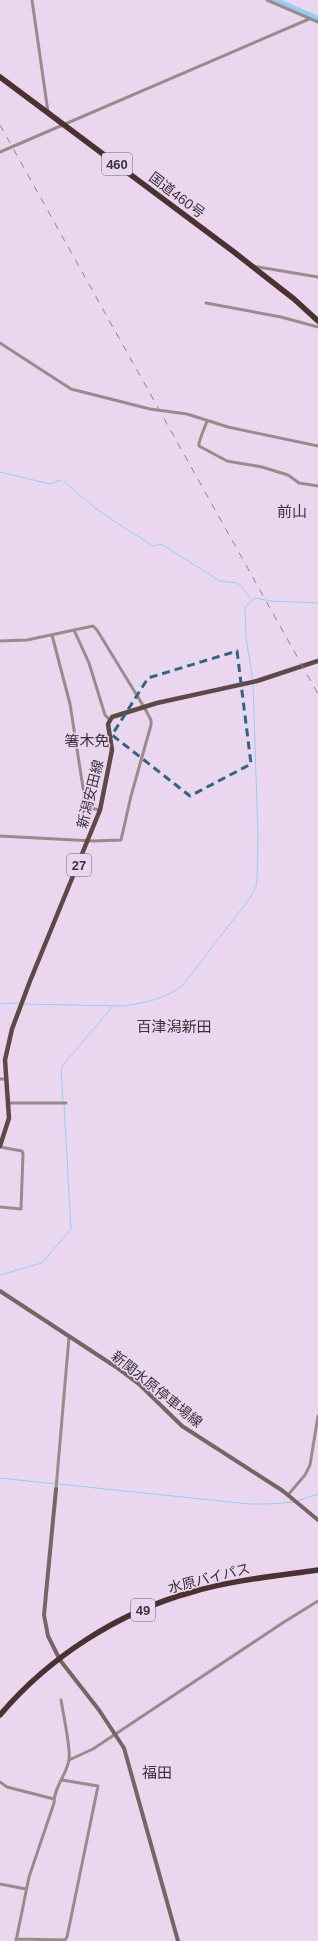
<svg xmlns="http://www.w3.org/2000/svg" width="318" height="1941" viewBox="0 0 318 1941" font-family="Arial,'Noto Sans JP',sans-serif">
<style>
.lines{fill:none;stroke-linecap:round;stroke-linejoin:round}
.stream{stroke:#92cdf9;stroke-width:1}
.river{stroke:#92cdf9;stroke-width:6}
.street{stroke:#9a8b8a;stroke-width:3}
.secondary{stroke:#786462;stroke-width:4}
.primary{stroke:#604846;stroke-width:4.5}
.highway{stroke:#4b312f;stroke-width:5.5}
.rail{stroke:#8e8192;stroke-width:1;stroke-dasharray:7 7;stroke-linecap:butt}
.marked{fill:none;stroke:#2d6880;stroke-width:3;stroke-dasharray:8 5;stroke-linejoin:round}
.labels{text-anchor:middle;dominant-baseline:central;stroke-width:3;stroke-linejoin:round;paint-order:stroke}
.shield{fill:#ead7ef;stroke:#6f6472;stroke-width:1}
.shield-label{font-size:13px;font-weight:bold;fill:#3a323c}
.street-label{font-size:14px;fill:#3a323c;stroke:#ead7ef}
.neighbourhood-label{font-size:15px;fill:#3a323c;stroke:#ead7ef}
</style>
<rect width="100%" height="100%" fill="#ead7ef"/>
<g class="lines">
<path class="stream" d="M0 472 50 484 61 480
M64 481C91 508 122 526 153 546L161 544 220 581 237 583 241 586 251 599
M253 681 246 638 245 607 255 598 271 601 318 603
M0 1004 19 1003
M24 1004 122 1006C142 1004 168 998 183 985L250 898 256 887 257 880 258 837 253 684
M63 1101 61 1070 63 1065 112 1007
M0 1275 42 1263 71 1229 64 1104
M0 1478 55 1484
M58 1484 249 1504H270L294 1502
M297 1501 318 1494"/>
<path class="river" d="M274 0 318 19"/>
<path class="street" d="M32 0 48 112
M267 0 318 22
M0 152 309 19
M253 266 318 277
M206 303 281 317 318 327
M0 343 71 389 150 409 187 414 228 427 318 446
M207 421C205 427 198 442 199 446L227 461 262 467 288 475 299 483 318 486
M74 630 89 663 105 715 110 720
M52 635 70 704 86 807 100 810
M0 641 27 640 93 626 97 630 144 707 151 720V725L131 796 121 840 93 841 0 836
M0 1079H5
M8 1103H66
M0 1147 22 1151 23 1154 21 1209 0 1207
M56 1489 69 1337
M288 1495 305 1475 310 1465 318 1416
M69 1760 93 1749 284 1622 318 1601
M0 1782 7 1787 54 1799
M0 1884 26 1889
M16 1939 65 1940 67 1937 98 1786 62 1780
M16 1941 29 1877 54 1803C54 1787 66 1776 69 1760 71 1749 63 1713 61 1700"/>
<path class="secondary" d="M0 1291 116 1367 140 1385 182 1426 283 1491 318 1520
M56 1489 44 1615 48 1636 60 1660 99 1710 124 1748 178 1941"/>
<path class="primary" d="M0 1146 9 1118 5 1060 12 1029 30 981 100 810 112 750 108 724 112 717 157 703 257 681 318 661"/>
<path class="highway" d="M0 77 234 252 294 299 318 321
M0 1715C49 1657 119 1612 192 1592 233 1580 276 1576 318 1570"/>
<path class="rail" d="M0 125 318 694"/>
</g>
<path class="marked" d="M237 651 251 764 190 796 112 735 148 678Z"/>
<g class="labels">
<g class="shield">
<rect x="102" y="153" width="30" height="22" rx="3"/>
<rect x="67" y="854" width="24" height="22" rx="3"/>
<rect x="131" y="1599" width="24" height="22" rx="3"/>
</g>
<g class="shield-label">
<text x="117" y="164">460</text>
<text x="79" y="865">27</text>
<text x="143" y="1610">49</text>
</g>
<g class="street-label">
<text transform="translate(177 195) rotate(37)">国道460号</text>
<text transform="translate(90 794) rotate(-76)">新潟安田線</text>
<text transform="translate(157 1389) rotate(39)">新関水原停車場線</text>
<text transform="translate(209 1578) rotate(-14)">水原バイパス</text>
</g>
<g class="neighbourhood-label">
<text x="292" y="511">前山</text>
<text x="87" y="740">箸木免</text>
<text x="174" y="1026">百津潟新田</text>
<text x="157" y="1772">福田</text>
</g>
</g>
</svg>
